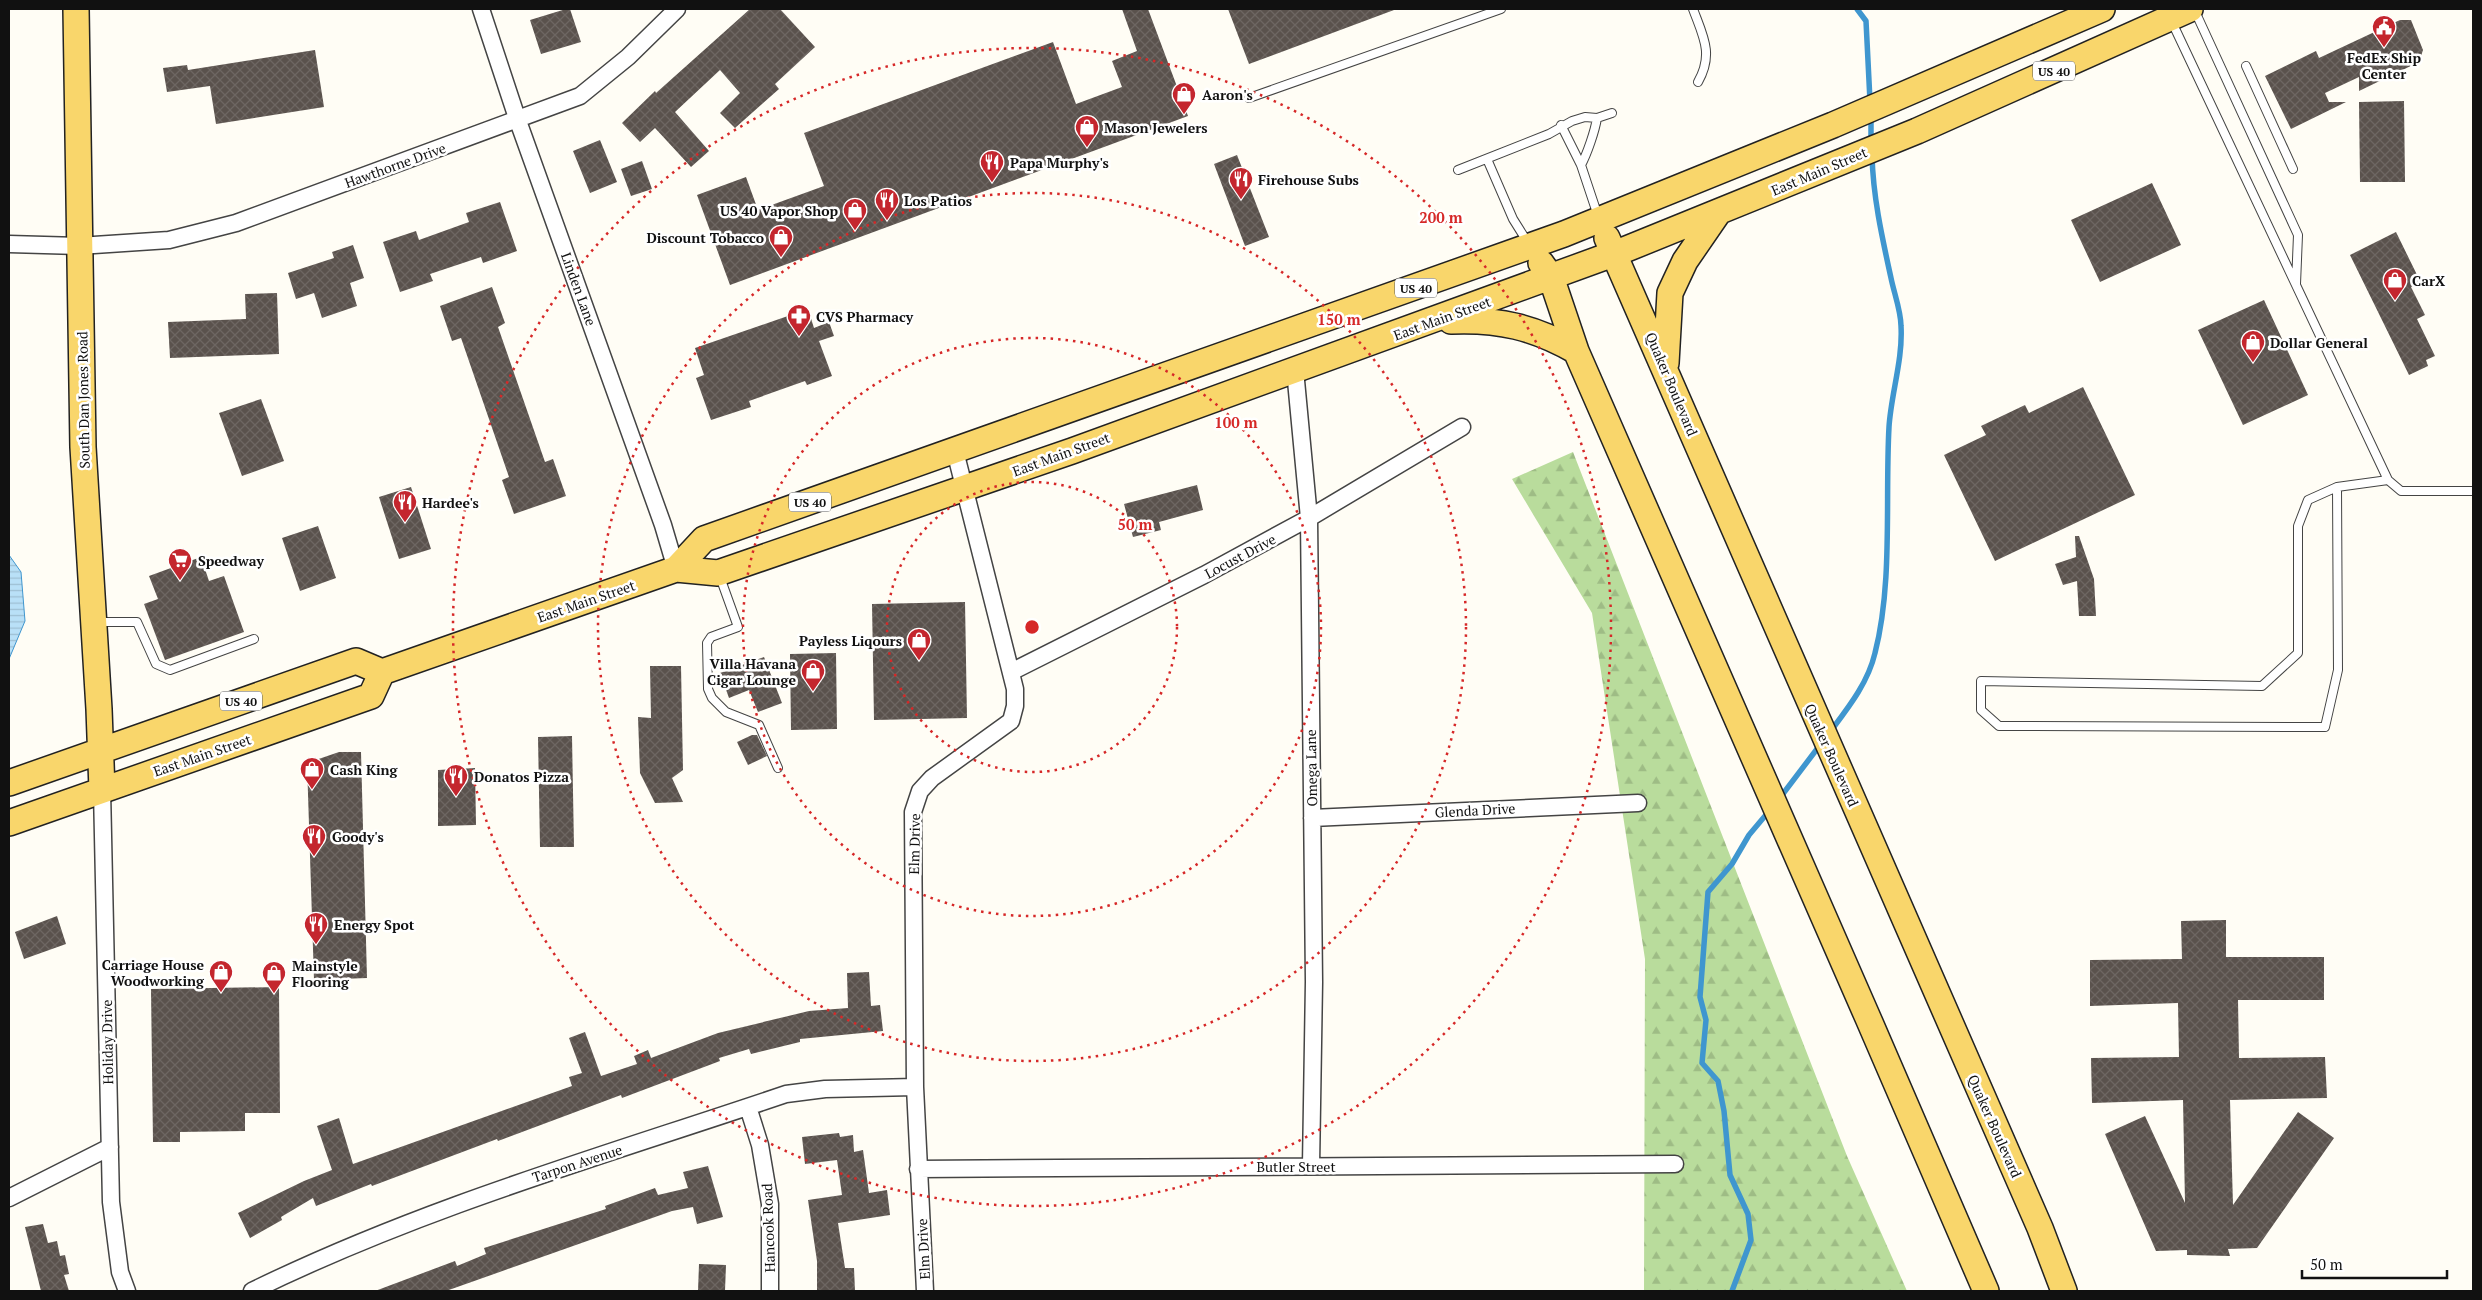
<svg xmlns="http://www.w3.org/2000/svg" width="2482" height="1300" viewBox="0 0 2482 1300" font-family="'PT Serif',serif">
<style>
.forest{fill:url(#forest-firs)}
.water{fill:url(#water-rules);stroke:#3f96cf}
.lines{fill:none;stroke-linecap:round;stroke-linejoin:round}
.stream{stroke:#3f96cf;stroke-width:5.5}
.building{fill:url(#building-cross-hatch)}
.lane-casing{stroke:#444;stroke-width:10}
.street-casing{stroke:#444;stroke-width:19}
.primary-casing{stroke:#222;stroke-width:28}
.lane{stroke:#fff;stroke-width:8}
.street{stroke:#fff;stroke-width:16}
.primary{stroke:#f9d66b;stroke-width:25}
.ring{fill:none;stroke:#d62828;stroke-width:2.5;stroke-dasharray:2.5 5}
.labels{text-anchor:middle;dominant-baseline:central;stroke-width:5;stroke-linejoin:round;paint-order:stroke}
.shield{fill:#fff;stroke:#585858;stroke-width:1}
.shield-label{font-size:12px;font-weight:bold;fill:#111}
.poi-label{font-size:14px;font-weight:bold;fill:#111;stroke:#fff;text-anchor:start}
.street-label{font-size:14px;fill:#111;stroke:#fff}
.centre{fill:#d62828;stroke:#fff;stroke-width:2.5}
.ring-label{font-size:15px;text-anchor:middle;font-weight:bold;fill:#d62828;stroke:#fff;stroke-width:5;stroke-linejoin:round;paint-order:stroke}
</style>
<defs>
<pattern id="forest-firs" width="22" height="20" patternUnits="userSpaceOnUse" patternTransform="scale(1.25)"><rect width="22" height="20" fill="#b9dc9c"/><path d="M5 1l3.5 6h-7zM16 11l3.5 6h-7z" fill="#9ebc85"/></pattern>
<pattern id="water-rules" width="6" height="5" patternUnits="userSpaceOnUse" patternTransform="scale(1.25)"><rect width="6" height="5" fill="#b9e0f7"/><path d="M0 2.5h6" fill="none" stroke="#9ebfd3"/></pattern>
<pattern id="building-cross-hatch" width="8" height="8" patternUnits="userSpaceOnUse" patternTransform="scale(1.25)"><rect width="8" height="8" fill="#5a524d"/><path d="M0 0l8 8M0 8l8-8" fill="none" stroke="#6d6662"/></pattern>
</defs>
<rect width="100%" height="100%" fill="#fffdf5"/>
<path class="forest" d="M1573 452 1847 1156 1907 1291H1644L1645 959 1592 613 1512 479Z"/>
<path class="water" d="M9 555 21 572 25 621 9 659Z"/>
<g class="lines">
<path class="stream" d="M1857 9 1866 21 1870 101
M1871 115V144
M1830 732C1848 708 1868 683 1875 653 1893 583 1885 499 1889 427 1891 394 1903 360 1901 326 1901 311 1894 293 1891 278 1882 237 1873 197 1872 155
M1779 799 1820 745
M1732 1291 1751 1240 1748 1214 1730 1175 1724 1111 1718 1081 1702 1063 1706 1020 1700 997 1708 892 1732 864 1749 835 1770 810"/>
</g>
<path class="building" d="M566 9H570L581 42 541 54 530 20Z
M750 9H780L815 47 775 84 779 89 735 128 720 113 740 93 720 70 675 112 709 151 691 167 655 128 640 142 622 123 655 91 656 93Z
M1122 9H1148L1188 116 730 285 697 195 746 177 758 210 824 186 804 133 1053 42 1076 104 1122 87 1112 61 1137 51Z
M1228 9H1394V10L1249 64Z
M2400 20H2411L2423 50 2419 62 2359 91V77L2325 93 2329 102H2346L2291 129 2265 76 2316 51 2319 58Z
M315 50 324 107 216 124 210 86 167 92 163 68 187 65 188 70Z
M2404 101 2405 182H2360L2359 102Z
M600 140 617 182 590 193 573 151Z
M1237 155 1269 237 1245 246 1214 164Z
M642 161 652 189 631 196 621 169Z
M2152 183 2181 245 2100 282 2071 220Z
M500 202 517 251 483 263 481 257 430 274 433 281 400 292 383 242 416 231 419 240 469 222 466 213Z
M2396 232 2421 283 2411 287 2425 315 2417 319 2435 356 2426 360 2428 366 2409 375 2350 255Z
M353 245 364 278 350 283 357 306 322 318 314 293 296 299 288 273 334 258 332 252Z
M492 287 505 323 498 327 545 462 553 459 566 496 514 514 502 480 509 477 461 338 452 341 440 306Z
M277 293 279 354 170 358 168 322 246 319 245 294Z
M2264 300 2308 395 2243 425 2198 330Z
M808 309 814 328 829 322 834 336 819 341 832 376 807 385 805 381 749 401 751 407 711 420 696 378 704 375 695 348Z
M2083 387 2135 495 1995 561 1944 455 1986 435 1981 426 2025 405 2029 413Z
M261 399 284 461 242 476 219 413Z
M1197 485 1203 510 1159 522 1161 530 1133 537 1124 504Z
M411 487 431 549 399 559 379 497Z
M318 526 336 578 300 591 282 538Z
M2075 536H2079L2094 579 2096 616H2079L2077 581 2063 585 2055 564 2076 557Z
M201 557 209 581 224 576 244 632 165 660 144 604 158 599 149 576Z
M965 602 967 718 874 720 872 604Z
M836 653 837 729 791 730 790 654Z
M764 657 782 703 758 712 749 690 729 698 720 673Z
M650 666H681L683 770 672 778 683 802 655 803 640 773 638 717 651 718Z
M752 735H757L767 756 748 765 737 742Z
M572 736 574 847H540L538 737Z
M339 752H361L367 978 314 980 307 763Z
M475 768 476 825 438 826V770Z
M57 916 66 944 24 959 15 932Z
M2226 920V957H2324V1000H2238L2239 1058 2325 1057 2327 1098 2230 1100 2233 1205 2298 1112 2334 1138 2257 1248 2228 1249 2230 1256 2187 1255V1250L2156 1251 2105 1134 2145 1116 2185 1203 2183 1100 2092 1103 2091 1058 2179 1057 2178 1003 2090 1006V960L2182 959 2181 921Z
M869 972 871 1006 880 1005 883 1031 800 1039V1042L751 1054 749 1049 719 1058 720 1061 622 1098 621 1095 498 1141 497 1139 372 1186 371 1184 316 1206 313 1198 281 1217 282 1220 250 1238 238 1213 304 1181 332 1170 317 1126 339 1118 353 1164 572 1086 569 1077 582 1073 569 1038 585 1032 601 1076 637 1064 634 1056 648 1050 651 1058 718 1033 809 1011 848 1008 847 973Z
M279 987 280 1113H245V1131L180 1132V1142H153L151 989Z
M839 1133 840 1137 853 1135 854 1152 863 1150 869 1193 887 1190 890 1215 838 1223 845 1268H854L855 1291H817V1261L808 1200 842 1195 837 1160 805 1164 802 1137Z
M708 1166 723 1217 697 1224 693 1207 672 1211 446 1291H375L455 1261 457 1266 486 1254 484 1248 606 1209 605 1206 655 1188 658 1195 688 1188 683 1172Z
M43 1224 48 1243 57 1241 60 1256 65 1255 69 1274 64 1275 69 1291H41L25 1227Z
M699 1264 726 1265 725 1291H698Z"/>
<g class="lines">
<g class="lane-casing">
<path id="lane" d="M1693 9C1703 36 1714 54 1698 82
M2194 9 2298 235 2296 284
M2171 20 2388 480 2401 491H2473
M2246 66 2293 169
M1249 98 1501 9
M1561 125 1581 165 1598 216
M1487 159 1513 219 1528 243
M1581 165C1587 154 1595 131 1597 118
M1458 170 1549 134 1572 121 1585 117 1597 118 1612 113
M2337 487 2338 670 2325 727 1999 726 1981 710V681L2262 686 2298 653V526L2308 500 2337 487 2388 480
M720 577 738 627 711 637 707 643 708 689 712 698 726 712 759 725 778 768
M98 622H137L156 664 170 670 254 639"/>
</g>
<g class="street-casing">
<path id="street" d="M481 9 518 121 663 525 676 569
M9 244 79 246 169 240 236 223 580 96 628 57 677 9
M1295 370 1309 518 1314 982 1311 1166
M1011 672 1204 575 1309 518 1462 427
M102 790 111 1202 120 1272 127 1291
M1312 818 1638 803
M748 1107 760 1145 770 1204V1291
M918 1169 1675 1164
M9 1198 110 1147
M252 1291C423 1207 606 1155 786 1094L825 1089 915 1087
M925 1291 915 1087 913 812 920 791 932 778 1011 721 1015 706V689L955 451"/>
</g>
<g class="primary-casing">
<path id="primary" d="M76 9 83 447 99 709 102 790
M1607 238 2040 1228 2064 1291
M1541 263 1551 277 1576 351 1868 1018 1986 1291
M1451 321C1499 319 1534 327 1576 351
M1666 363 1670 293 1685 261 1718 213
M676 569 704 539 1564 234 1833 125 2102 9
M9 783 356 661 382 672 676 569 718 573 1072 451 1624 250 1917 131 2190 9
M9 823 371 696 382 672"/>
</g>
<use href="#lane" class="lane"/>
<use href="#street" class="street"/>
<use href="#primary" class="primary"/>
</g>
<g class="ring">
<circle cx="1032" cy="627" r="145"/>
<circle cx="1032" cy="627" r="289"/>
<circle cx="1032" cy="627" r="434"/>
<circle cx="1032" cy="627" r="579"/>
</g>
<defs>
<g id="civic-pin" transform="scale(1.25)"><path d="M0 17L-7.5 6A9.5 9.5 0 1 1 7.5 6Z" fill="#c4262e" stroke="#fff"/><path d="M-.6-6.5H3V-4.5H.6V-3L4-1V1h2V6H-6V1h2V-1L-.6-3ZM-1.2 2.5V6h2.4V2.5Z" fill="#fff"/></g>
<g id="shop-pin" transform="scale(1.25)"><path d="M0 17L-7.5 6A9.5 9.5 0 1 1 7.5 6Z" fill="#c4262e" stroke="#fff"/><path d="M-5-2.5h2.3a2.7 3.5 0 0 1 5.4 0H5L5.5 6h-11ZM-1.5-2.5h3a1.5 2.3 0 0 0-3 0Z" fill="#fff"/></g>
<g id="restaurant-pin" transform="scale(1.25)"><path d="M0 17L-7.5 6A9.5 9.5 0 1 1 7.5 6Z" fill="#c4262e" stroke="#fff"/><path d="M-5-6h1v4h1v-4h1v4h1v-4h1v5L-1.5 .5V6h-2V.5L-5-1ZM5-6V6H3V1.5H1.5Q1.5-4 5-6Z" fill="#fff"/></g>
<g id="pharmacy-pin" transform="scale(1.25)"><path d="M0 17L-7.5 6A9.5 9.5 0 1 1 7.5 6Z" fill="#c4262e" stroke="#fff"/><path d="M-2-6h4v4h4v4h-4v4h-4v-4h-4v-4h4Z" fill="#fff"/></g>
<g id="supermarket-pin" transform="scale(1.25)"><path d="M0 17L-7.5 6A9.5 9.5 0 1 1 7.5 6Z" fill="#c4262e" stroke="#fff"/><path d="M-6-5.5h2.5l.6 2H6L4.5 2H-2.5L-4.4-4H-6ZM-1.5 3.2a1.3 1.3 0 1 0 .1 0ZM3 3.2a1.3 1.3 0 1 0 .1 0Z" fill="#fff"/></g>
</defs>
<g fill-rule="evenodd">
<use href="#civic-pin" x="2384" y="27"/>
<use href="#shop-pin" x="1184" y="94"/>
<use href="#shop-pin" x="1087" y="127"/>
<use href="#restaurant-pin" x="992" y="162"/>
<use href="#restaurant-pin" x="1241" y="179"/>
<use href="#restaurant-pin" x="887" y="200"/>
<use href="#shop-pin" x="855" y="210"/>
<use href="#shop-pin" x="781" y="237"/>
<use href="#shop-pin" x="2395" y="280"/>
<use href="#pharmacy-pin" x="799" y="316"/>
<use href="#shop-pin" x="2253" y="342"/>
<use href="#restaurant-pin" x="405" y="502"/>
<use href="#supermarket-pin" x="180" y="560"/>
<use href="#shop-pin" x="919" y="640"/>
<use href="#shop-pin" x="813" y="671"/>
<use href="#shop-pin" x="312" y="769"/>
<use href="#restaurant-pin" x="456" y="776"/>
<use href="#restaurant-pin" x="314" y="836"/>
<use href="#restaurant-pin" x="316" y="924"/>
<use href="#shop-pin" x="221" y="972"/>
<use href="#shop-pin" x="274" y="973"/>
</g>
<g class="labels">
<g class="shield">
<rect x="2033" y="61.5" width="42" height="19" rx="4"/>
<rect x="1395" y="278.5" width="42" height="19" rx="4"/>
<rect x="789" y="492.5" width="42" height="19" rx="4"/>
<rect x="220" y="691.5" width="42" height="19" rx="4"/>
</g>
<g class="shield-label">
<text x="2054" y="71">US 40</text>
<text x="1416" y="288">US 40</text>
<text x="810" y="502">US 40</text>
<text x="241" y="701">US 40</text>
</g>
<g class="poi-label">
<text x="2384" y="57" text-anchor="middle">FedEx Ship<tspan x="2384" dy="16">Center</tspan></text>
<text x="1202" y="94">Aaron's</text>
<text x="1104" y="127">Mason Jewelers</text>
<text x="1010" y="162">Papa Murphy's</text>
<text x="1258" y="179">Firehouse Subs</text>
<text x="904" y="200">Los Patios</text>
<text x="838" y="210" text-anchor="end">US 40 Vapor Shop</text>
<text x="764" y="237" text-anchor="end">Discount Tobacco</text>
<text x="2412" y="280">CarX</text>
<text x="816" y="316">CVS Pharmacy</text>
<text x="2270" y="342">Dollar General</text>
<text x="422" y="502">Hardee's</text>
<text x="198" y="560">Speedway</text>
<text x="902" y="640" text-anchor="end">Payless Liqours</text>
<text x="796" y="663" text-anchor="end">Villa Havana<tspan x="796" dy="16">Cigar Lounge</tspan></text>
<text x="330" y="769">Cash King</text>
<text x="474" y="776">Donatos Pizza</text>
<text x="332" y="836">Goody's</text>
<text x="334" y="924">Energy Spot</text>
<text x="204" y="964" text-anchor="end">Carriage House<tspan x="204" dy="16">Woodworking</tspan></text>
<text x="292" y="965">Mainstyle<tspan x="292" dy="16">Flooring</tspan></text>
</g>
<g class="street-label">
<text transform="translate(395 165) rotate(-20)">Hawthorne Drive</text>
<text transform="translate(1819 171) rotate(-23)">East Main Street</text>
<text transform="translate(579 289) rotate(70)">Linden Lane</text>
<text transform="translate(1442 318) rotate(-20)">East Main Street</text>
<text transform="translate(1672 384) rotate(67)">Quaker Boulevard</text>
<text transform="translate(83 400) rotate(-91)">South Dan Jones Road</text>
<text transform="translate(1061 454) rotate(-20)">East Main Street</text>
<text transform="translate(1240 556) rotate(-28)">Locust Drive</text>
<text transform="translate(586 601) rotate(-19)">East Main Street</text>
<text transform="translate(202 755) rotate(-19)">East Main Street</text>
<text transform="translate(1832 755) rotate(66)">Quaker Boulevard</text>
<text transform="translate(1311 768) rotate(-91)">Omega Lane</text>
<text transform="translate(1475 810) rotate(-3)">Glenda Drive</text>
<text transform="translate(914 844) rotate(-89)">Elm Drive</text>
<text transform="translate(107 1042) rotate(-91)">Holiday Drive</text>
<text transform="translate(1995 1126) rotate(66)">Quaker Boulevard</text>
<text transform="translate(577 1163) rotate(-18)">Tarpon Avenue</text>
<text x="1296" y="1166">Butler Street</text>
<text transform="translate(768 1228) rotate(-92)">Hancook Road</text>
<text transform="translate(923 1249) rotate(-93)">Elm Drive</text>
</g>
</g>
<circle cx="1032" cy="627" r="8" class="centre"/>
<g class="ring-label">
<text x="1441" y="223">200 m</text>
<text x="1339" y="325">150 m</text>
<text x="1236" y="428">100 m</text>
<text x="1135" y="530">50 m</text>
</g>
<rect width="2482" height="1300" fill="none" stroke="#111111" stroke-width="20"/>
<path d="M2302 1270v8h145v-8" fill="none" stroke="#111111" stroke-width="2.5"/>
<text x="2310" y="1270" font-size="15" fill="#111111" stroke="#ffffff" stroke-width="4" paint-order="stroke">50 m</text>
</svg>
